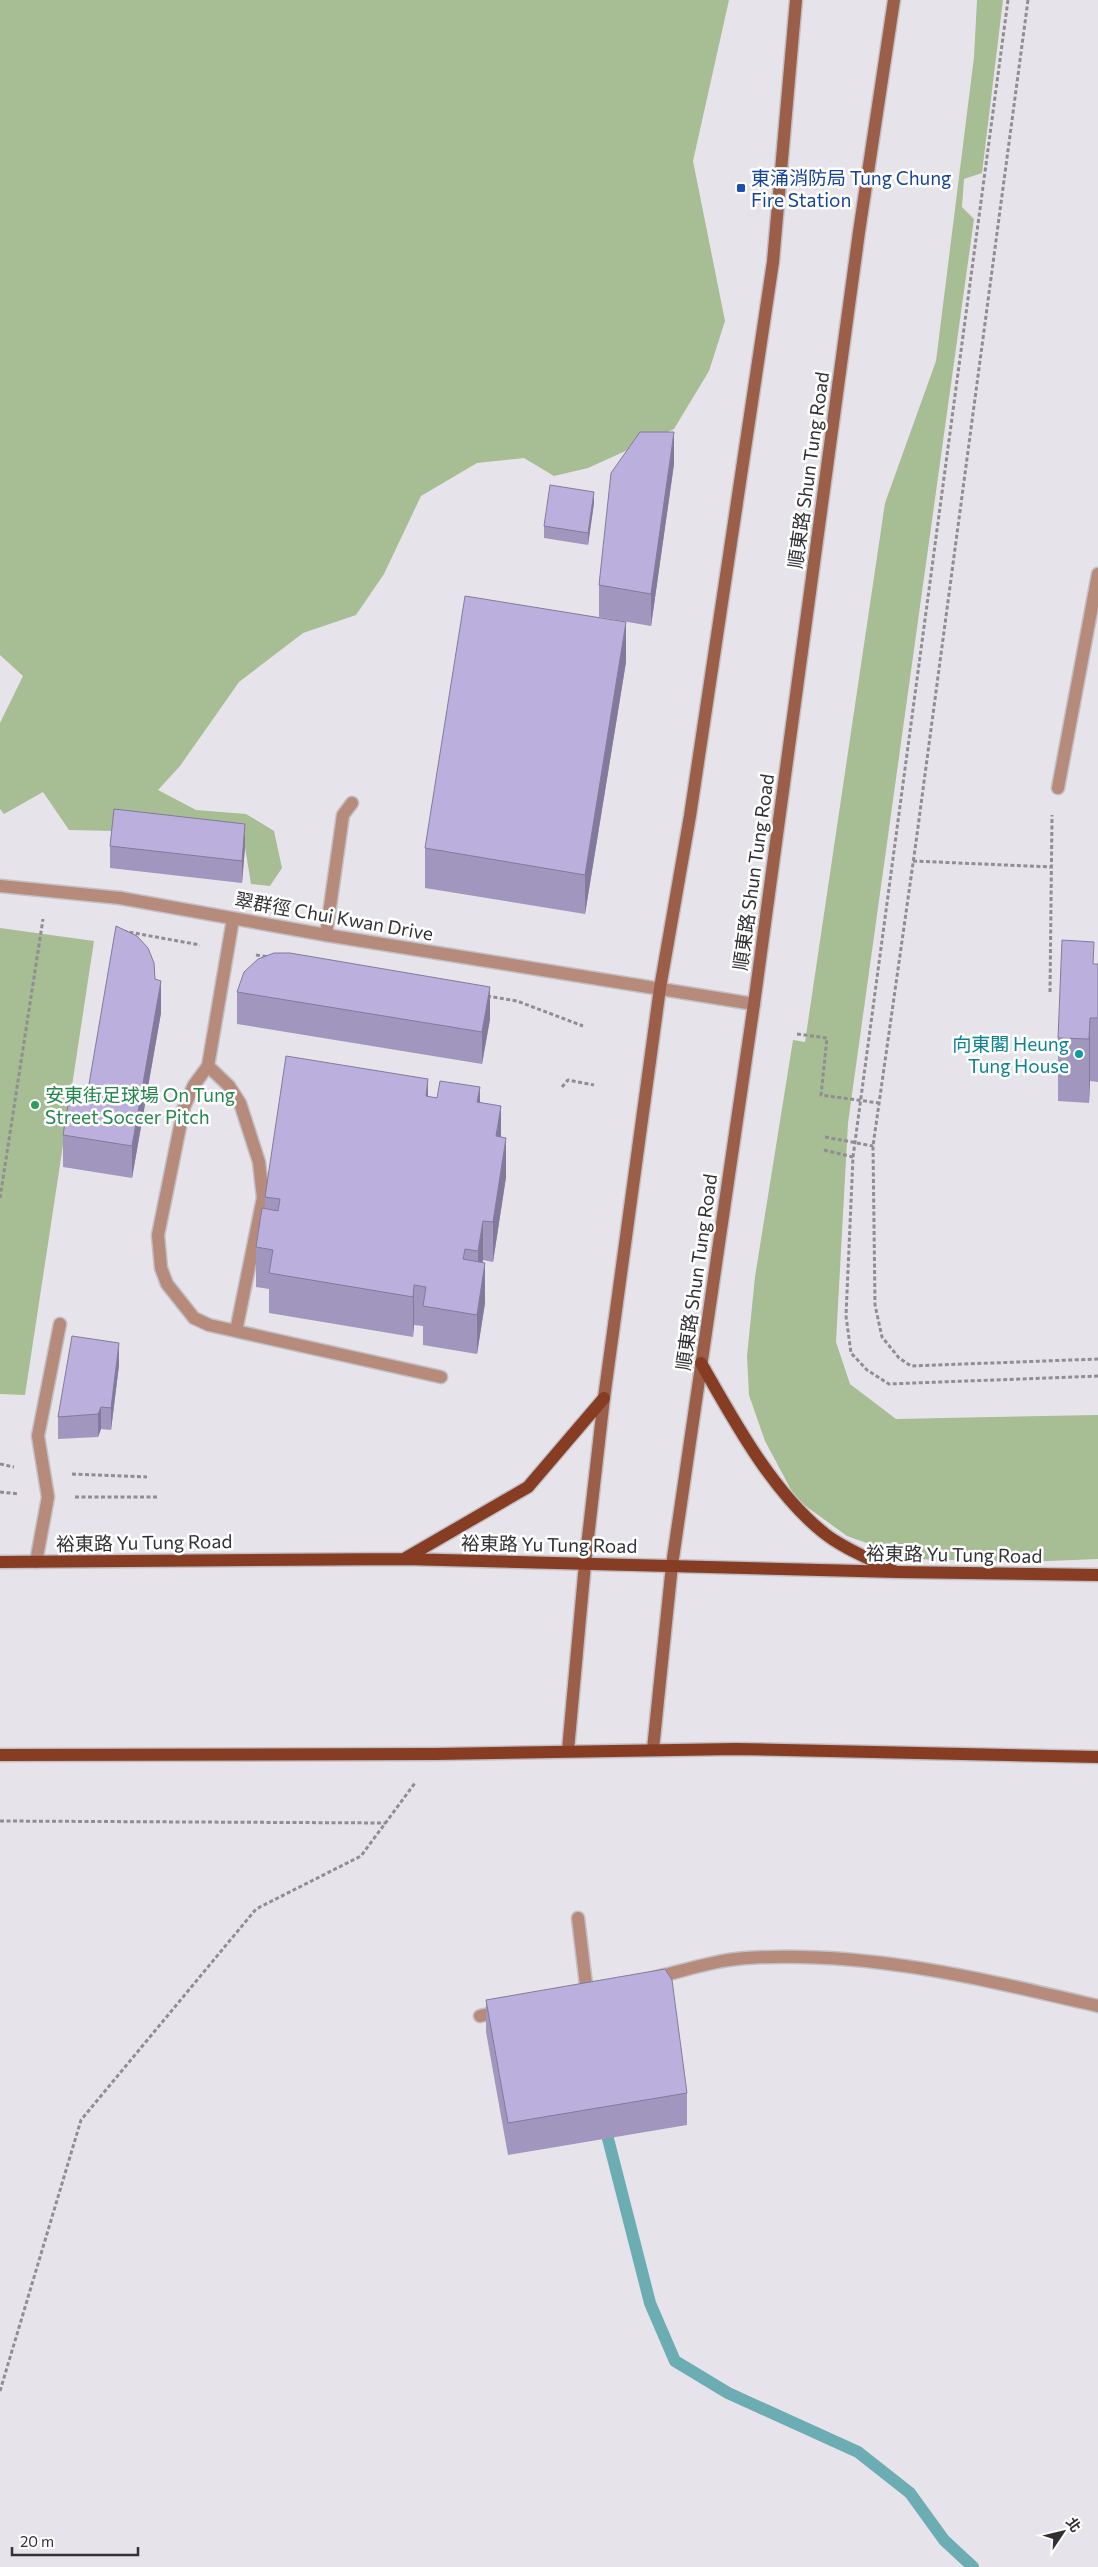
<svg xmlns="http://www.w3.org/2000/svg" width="1098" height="2567" viewBox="0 0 1098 2567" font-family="Commissioner,'Noto Sans TC',sans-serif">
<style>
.green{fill:#a7bd93}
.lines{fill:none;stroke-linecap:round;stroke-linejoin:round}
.stream{stroke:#6cacb3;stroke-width:12}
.service-casing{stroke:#c2c0c5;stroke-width:15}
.minor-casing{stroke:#c2c0c5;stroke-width:15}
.secondary-casing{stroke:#c2c0c5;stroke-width:15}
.primary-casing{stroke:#c2c0c5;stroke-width:15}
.path{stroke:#908e93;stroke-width:3;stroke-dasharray:4 2.5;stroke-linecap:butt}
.service{stroke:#b68b7c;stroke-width:12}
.minor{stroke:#b68b7c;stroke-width:12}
.secondary{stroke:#9b5e49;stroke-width:12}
.primary{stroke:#863d23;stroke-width:12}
.wall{fill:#a196be}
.shaded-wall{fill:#837a9b}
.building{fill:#bbafdd;stroke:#837a9b}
.transit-dot{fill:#1a4fb4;stroke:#fff;stroke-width:2}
.culture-dot{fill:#0f9aa8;stroke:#fff;stroke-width:2}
.leisure-dot{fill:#2e9e5b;stroke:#fff;stroke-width:2}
.labels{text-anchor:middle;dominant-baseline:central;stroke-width:5;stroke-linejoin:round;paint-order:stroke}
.transit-label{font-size:19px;fill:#164399;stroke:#fff;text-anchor:start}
.street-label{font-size:19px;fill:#313033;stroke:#fff}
.culture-label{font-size:19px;fill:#0d838f;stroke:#fff;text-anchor:end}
.leisure-label{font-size:19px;fill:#27864d;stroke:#fff;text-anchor:start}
</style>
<rect width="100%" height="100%" fill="#e6e4ea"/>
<path class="green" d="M0 0H729L693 161 725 321 709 371 674 429 588 468 554 476 524 458 477 463 421 496 384 574 356 615 303 633 239 682 180 766 158 790 196 810 246 814 274 831 282 868 270 886 251 884 245 847 114 831 69 830 43 792 4 814 0 809V723L23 676 0 655Z
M977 0H1003L982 173 964 179 962 207 974 219 848 1123 836 1342 850 1384 896 1419 1098 1415V1559L1024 1562 912 1559 847 1536 796 1499 765 1441 749 1395 747 1356 755 1277 793 1040 805 1042 885 503 936 361 974 57Z
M0 928 94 941 25 1395 0 1394Z"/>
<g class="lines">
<path class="stream" d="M604 2123 650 2303 675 2361 728 2393 858 2452 910 2493 944 2540 973 2567"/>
<g class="service-casing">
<path id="service" d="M1058 788 1098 574
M0 886 120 898
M233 919 208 1066 194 1085 184 1107 158 1235 161 1268 167 1284 194 1318 209 1325 441 1377
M326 935 343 815 352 803
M208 1066 229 1086 240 1103 259 1162 263 1198 236 1331
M36 1562 48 1497 38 1436 60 1324
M578 1918 587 1993
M653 1978C683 1971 715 1960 746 1958 865 1950 983 1979 1098 2006
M480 2016 502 2011"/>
</g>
<g class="minor-casing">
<path id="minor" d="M120 898 326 935 754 1004"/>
</g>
<g class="secondary-casing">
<path id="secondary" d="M653 1749 672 1565 754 1004 859 232 894 0
M568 1750 585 1564 604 1398 660 988 690 816 773 262 796 0"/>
</g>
<g class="primary-casing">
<path id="primary" d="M701 1363C733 1419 772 1492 824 1533 842 1548 873 1560 894 1571
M404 1559 528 1487 604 1398
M0 1562 404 1559 897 1572 1098 1575
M0 1755 436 1754 736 1749 1098 1757"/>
</g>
<path class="path" d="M1008 0 853 1157 846 1316 851 1353 867 1370 889 1384 1098 1376
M1028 0 916 842 873 1146 875 1305 882 1337 899 1358 911 1366 1098 1359
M913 861 1052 867
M123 931 200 945
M256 955 269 957
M1050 992 1052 815
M487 996 517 1001 583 1026
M797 1034 827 1038 821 1095 879 1103
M562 1087 568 1080 594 1085
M825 1137 873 1146
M824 1150 853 1157
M0 1198 43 919
M0 1464 14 1467
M72 1474 147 1477
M0 1492 19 1494
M75 1497H157
M0 1821 386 1823
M0 2391 81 2120 256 1909 361 1856 415 1783"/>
<use href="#service" class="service"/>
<use href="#minor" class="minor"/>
<use href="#secondary" class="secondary"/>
<use href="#primary" class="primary"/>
</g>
<path class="wall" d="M674 464 651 626 599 617V585Z
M594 503 588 545 544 538V526Z
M626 662 585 914 425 888V848Z
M110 846 245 847 242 883 110 868Z
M1094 964H1098V1082L1090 1081 1089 1103 1058 1101V1038Z
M155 979 161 1013 132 1178 63 1167V1135L88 1090Z
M237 992 490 1019 482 1064 237 1024Z
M428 1097 480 1102 501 1137 506 1177 493 1262 483 1260 482 1262 485 1303 477 1354 423 1345V1326L414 1325 413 1337 269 1313V1289L256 1287V1247L265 1209V1197Z
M119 1365 111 1430 101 1429 98 1437 58 1439V1417Z
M486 2000 687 2093V2125L508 2155 486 2032Z"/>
<path class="shaded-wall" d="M674 432V464L651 626V594Z
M594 492V503L588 545V533Z
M626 622V662L585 914V875Z
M245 824V847L242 883V861Z
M161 981V1013L132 1178V1146Z
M490 987V1019L482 1064V1032Z
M1090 1018V1081L1089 1103V1039Z
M428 1079V1119L426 1096Z
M480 1087V1127L477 1102Z
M501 1106V1146L496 1136Z
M506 1138V1177L493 1262V1222Z
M483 1221V1260L478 1291V1251Z
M485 1263V1303L477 1354V1315Z
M414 1285V1325L413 1337V1297Z
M119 1343V1365L111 1430V1408Z
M101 1407V1429L98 1437V1414Z"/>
<path class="building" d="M640 432H674L651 594 599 585 611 473Z
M550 485 594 492 588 533 544 526Z
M465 596 626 622 585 875 425 848Z
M114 809 245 824 242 861 110 846Z
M116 926 137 936 148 948 154 963 155 979 161 981 132 1146 63 1135 71 1088 88 1090Z
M1062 940 1094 942 1093 964H1098V1018H1090L1089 1039 1058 1038Z
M274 953H290L490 987 482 1032 237 992 244 972 258 959Z
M286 1056 428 1079 426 1096 437 1098 440 1081 480 1087 477 1102 501 1106 496 1136 506 1138 493 1222 483 1221 478 1251 465 1249 463 1259 485 1263 477 1315 423 1306 426 1287 414 1285 413 1297 269 1273 273 1250 256 1247 262 1208 278 1211 280 1199 265 1197Z
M72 1336 119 1343 111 1408 101 1407 98 1414 58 1417Z
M665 1969 672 1980 687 2093 508 2123 486 2000Z"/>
<rect class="transit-dot" x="736" y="183" width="10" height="10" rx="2.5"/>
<circle class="culture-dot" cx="1079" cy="1054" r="5"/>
<circle class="leisure-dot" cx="35" cy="1105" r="5"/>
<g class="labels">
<g class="transit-label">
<text x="751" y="177">東涌消防局 Tung Chung<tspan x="751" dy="22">Fire Station</tspan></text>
</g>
<g class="street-label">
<text transform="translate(808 470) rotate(-82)">順東路 Shun Tung Road</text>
<text transform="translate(753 872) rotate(-82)">順東路 Shun Tung Road</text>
<text transform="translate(334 916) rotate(10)">翠群徑 Chui Kwan Drive</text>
<text transform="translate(696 1272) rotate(-82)">順東路 Shun Tung Road</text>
<text transform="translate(144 1542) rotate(-1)">裕東路 Yu Tung Road</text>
<text transform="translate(549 1544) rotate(1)">裕東路 Yu Tung Road</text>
<text transform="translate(954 1554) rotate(1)">裕東路 Yu Tung Road</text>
</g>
<g class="culture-label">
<text x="1069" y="1043">向東閣 Heung<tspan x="1069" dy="22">Tung House</tspan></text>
</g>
<g class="leisure-label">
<text x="45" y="1094">安東街足球場 On Tung<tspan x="45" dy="22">Street Soccer Pitch</tspan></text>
</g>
</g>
<g transform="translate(1063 2532) rotate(55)" stroke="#ffffff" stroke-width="4" paint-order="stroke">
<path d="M0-4L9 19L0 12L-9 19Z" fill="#313033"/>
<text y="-8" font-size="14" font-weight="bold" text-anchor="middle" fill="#313033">北</text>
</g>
<path d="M12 2547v8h126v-8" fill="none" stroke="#313033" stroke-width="2.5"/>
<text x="20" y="2547" font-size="15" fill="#313033" stroke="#ffffff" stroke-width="4" paint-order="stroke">20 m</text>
</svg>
